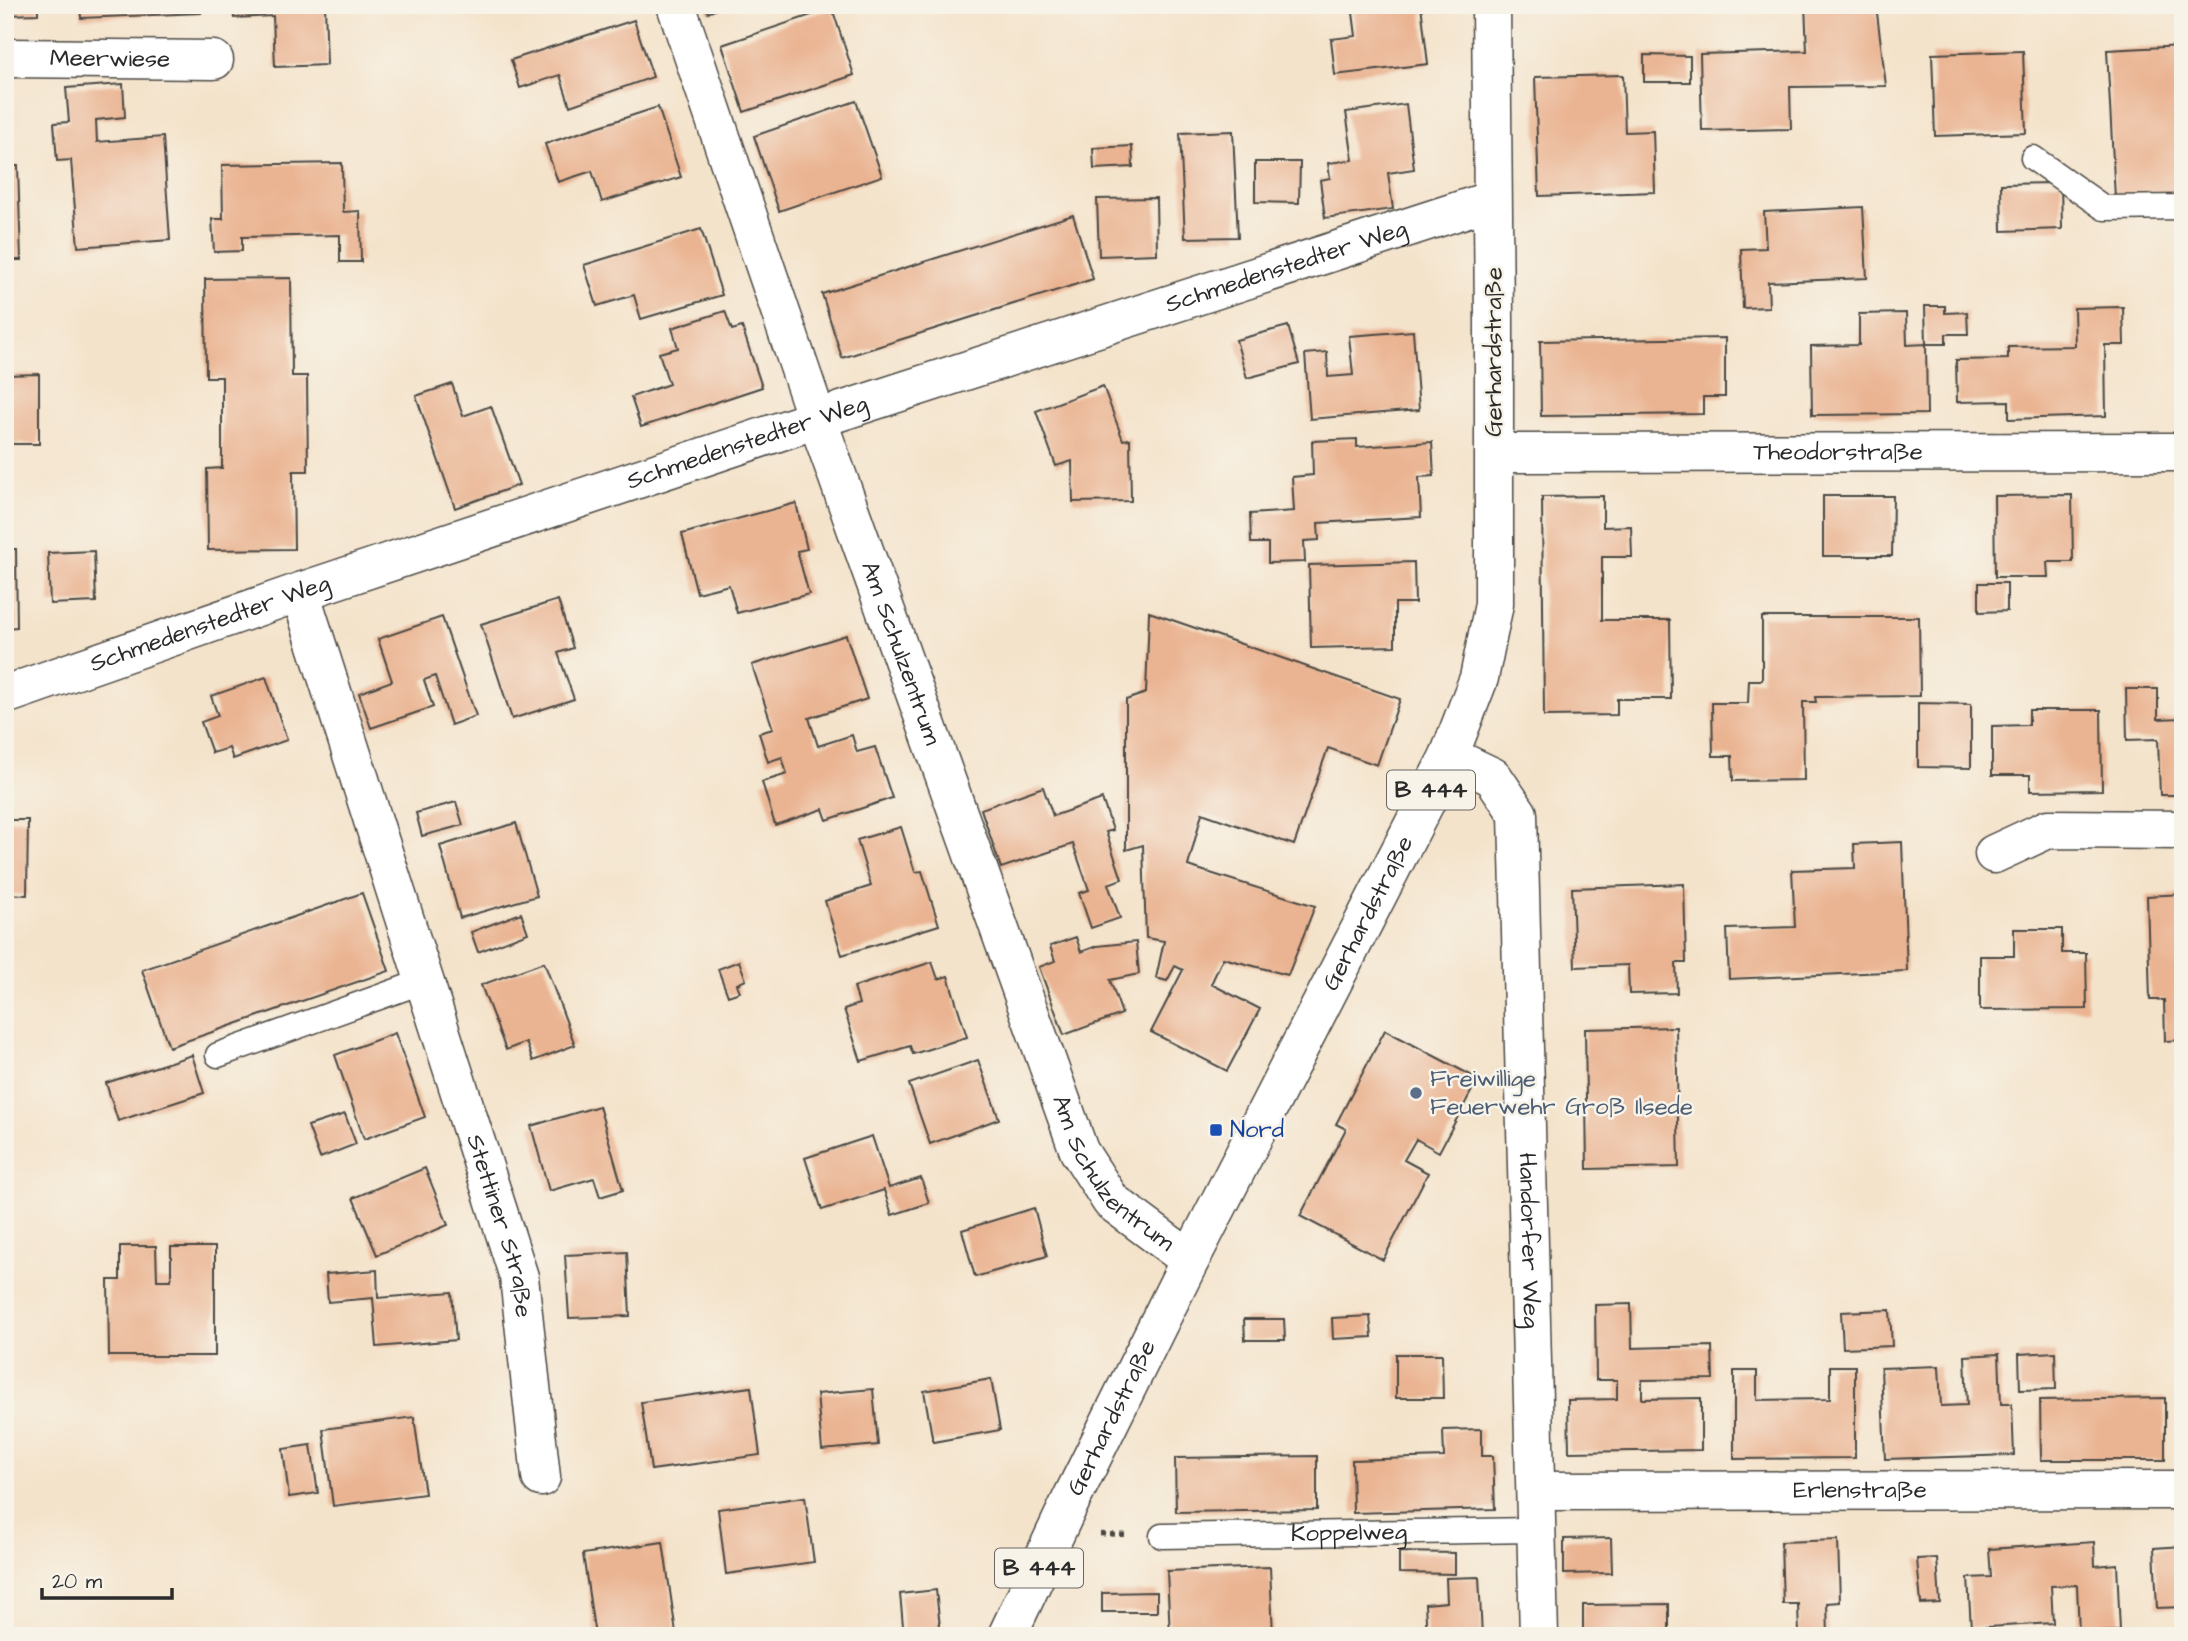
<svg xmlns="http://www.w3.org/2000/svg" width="2188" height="1641" viewBox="0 0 2188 1641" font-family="'Architects Daughter',sans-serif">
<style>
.building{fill:#eab492}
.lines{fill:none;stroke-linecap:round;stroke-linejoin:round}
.lane-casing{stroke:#494743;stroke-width:27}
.street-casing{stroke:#494743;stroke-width:41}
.primary-casing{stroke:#494743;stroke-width:41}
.path{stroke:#494743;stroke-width:4.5;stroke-dasharray:5 5;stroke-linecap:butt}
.lane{stroke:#fff;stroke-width:24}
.street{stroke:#fff;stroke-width:38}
.primary{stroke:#fff;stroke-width:38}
.service-dot{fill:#5c6f8a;stroke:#f7f3e8;stroke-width:2.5}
.transit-dot{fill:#1a4fb4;stroke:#f7f3e8;stroke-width:2.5}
.labels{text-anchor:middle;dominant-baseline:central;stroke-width:5;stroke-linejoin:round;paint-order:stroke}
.shield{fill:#f7f3e8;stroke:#686764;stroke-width:2}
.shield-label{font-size:23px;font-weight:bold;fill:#2b2b2b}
.street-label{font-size:24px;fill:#2b2b2b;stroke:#f7f3e8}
.service-label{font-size:24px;fill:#4e5e75;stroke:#f7f3e8;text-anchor:start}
.transit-label{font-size:24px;fill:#164399;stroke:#f7f3e8;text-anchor:start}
</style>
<rect width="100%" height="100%" fill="#f7f3e8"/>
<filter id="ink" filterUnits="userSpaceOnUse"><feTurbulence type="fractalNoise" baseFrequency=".0143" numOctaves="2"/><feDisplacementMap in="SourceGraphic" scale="14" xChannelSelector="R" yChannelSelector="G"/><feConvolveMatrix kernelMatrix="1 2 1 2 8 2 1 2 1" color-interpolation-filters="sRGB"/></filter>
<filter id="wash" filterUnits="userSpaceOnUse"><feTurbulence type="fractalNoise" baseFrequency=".00686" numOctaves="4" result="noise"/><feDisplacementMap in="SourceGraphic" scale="28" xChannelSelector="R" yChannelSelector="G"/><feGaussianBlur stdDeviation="1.57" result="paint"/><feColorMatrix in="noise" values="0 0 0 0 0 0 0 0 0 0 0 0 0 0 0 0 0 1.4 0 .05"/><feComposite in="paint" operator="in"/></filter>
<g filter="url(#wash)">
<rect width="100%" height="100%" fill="#f4e3cb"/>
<g id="blocks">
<path class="building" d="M5 5H38V14L5 15Z
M80 5H201V13L81 18Z
M233 5H325L327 65 275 67 273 16 234 18Z
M705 5H726L708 13Z
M1352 5H1421L1428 64 1335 75 1331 39 1356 36Z
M1805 5H1876L1886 86 1790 87 1791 129 1702 131 1700 54 1807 51Z
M832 8 854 75 744 112 722 45Z
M634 20 653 77 570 106 560 75 520 88 511 60Z
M2183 46V195L2115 198 2107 50Z
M2023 51 2026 133 1935 136 1932 54Z
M1644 55 1690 56V82H1644Z
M1623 75 1625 132 1653 131 1655 192 1539 196 1535 77Z
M123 84 125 117 96 120 97 142 163 137 170 240 78 247 71 160 57 161 54 123 69 122 66 88Z
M856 101 882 176 779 211 754 136Z
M1406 104 1414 169 1388 173 1393 209 1325 218 1320 180 1330 178 1328 163 1353 160 1346 112Z
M658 107 681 177 602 202 592 171 558 182 545 144Z
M1233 131 1238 237 1185 238 1180 133Z
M1132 146 1133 167 1094 169 1093 148Z
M1255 162H1300L1299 203 1255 202Z
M342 163 343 212 360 211 361 262H340V235L242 237V251L214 252 212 219H223L222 165Z
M5 166H18L21 260H5Z
M2061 183 2062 229 2002 231 2001 184Z
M1156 198 1157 254 1099 256 1097 199Z
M1863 207 1867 278 1768 282 1769 307 1743 308 1741 249 1766 248 1764 212Z
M1073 215 1093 279 842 358 822 294Z
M701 229 722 295 641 319 634 295 597 306 584 265Z
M291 278 292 376H307L308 471H293L294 549 208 550 207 469 222 468V377H206L205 279Z
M1925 306H1945V313L1967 312 1968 334H1946V344H1926Z
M2123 307 2124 345H2105L2106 416 2009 419V401L1957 402 1956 360 2008 359V347L2075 346 2074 308Z
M725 311 732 330 742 327 762 387 641 427 631 397 669 384 659 353 678 348 672 328Z
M1906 313 1907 345 1926 344 1927 414 1812 415 1811 346 1859 345V314Z
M1288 326 1299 364 1247 378 1236 340Z
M1413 331 1419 410 1310 419 1305 354 1327 352 1328 377 1353 375 1349 336Z
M1725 338V397H1703V414L1541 416 1540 341Z
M39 374V444H5V375Z
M452 384 463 416 491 406 519 485 455 508 416 396Z
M1103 386 1123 440 1130 439 1131 501 1073 502 1072 461 1056 466 1036 411Z
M1357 439V447L1432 442 1434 476 1419 477 1421 517 1318 523 1319 540 1304 541 1305 562 1268 563V543H1251L1250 514 1294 511 1292 477 1313 475 1312 441Z
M2072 495 2073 562H2047L2048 577H1995L1994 496Z
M1603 496V527L1631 526 1632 557H1602V620H1670L1671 699H1617V715L1544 716 1542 497Z
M1823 496H1893L1892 556H1823Z
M796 503 807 549 797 551 809 594 737 613 729 585 697 593 682 534Z
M5 549H16L17 627 5 628Z
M94 551 96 602 50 604 48 553Z
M1414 562 1415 603H1395V646L1311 648 1309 565Z
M1979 583H2007V611L1979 612Z
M558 600 573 648 558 653 574 699 512 719 481 624Z
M1149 612 1400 699 1377 765 1328 748 1294 845 1202 813 1188 866 1315 906 1288 975 1223 958 1211 984 1260 1009 1227 1071 1151 1032 1183 970 1175 966 1167 981 1156 978 1164 941 1146 938 1143 845 1126 850V700L1146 693Z
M442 617 476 716 451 725 435 676 424 680 433 707 371 728 359 693 392 681 378 639Z
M1762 617H1919L1920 696 1815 697 1816 702H1803L1804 780 1733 781 1732 756H1713L1712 703H1748L1749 680H1762Z
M846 635 867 699 809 718 818 746 852 735 857 752 875 747 892 798 827 820 823 809 775 825 762 782 787 774 782 757 768 762 759 733 773 729 752 665Z
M266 677 287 740 233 759 229 748 212 753 201 722 218 716 211 696Z
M2126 689H2158V719L2183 718V795H2160L2158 739 2127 740Z
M1918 703 1971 704V768L1918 767Z
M2029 710H2101L2102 790 2030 791V775H1992V726L2029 725Z
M1043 787 1053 816 1102 799 1113 830 1106 832 1122 879 1108 884 1120 918 1091 928 1079 893 1089 890 1073 844 1001 868 981 809Z
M456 802 463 825 422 836 416 813Z
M5 820H28L27 895 5 894Z
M516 823 537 896 460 918 440 846Z
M901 827 915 872 922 871 939 925 842 955 825 901 871 886 857 840Z
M1902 842 1907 971 1729 979 1727 929 1795 927 1792 870 1855 868 1854 844Z
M1684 884 1686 963H1676L1677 993 1629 994 1628 965 1575 967 1572 888Z
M362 893 389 971 169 1047 142 970Z
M2183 894V1040L2165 1041 2164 1000H2150L2147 896Z
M521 913 528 933 478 952 471 932Z
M2014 929H2062V953H2086L2087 1009 1980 1010V956H2014Z
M1076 937 1081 952 1097 946 1136 942 1139 974 1110 980 1122 1014 1064 1035 1039 967 1055 961 1050 946Z
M739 961 746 980 737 984 740 992 728 996 718 969Z
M544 962 575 1045 533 1061 526 1042 506 1050 481 985Z
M932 962 938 979 948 976 967 1037 913 1054 910 1046 861 1061 844 1009 859 1004 854 987Z
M1676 1027 1679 1167 1587 1169 1585 1029Z
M1385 1030 1478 1079 1439 1152 1416 1139 1404 1160 1428 1173 1383 1260 1300 1216 1346 1129 1336 1124Z
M395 1033 425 1117 364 1139 335 1055Z
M192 1055 204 1093 118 1121 106 1083Z
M978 1060 999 1119 930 1144 909 1084Z
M599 1106 623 1190 600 1197 594 1178 549 1191 531 1126Z
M345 1114 356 1144 320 1158 308 1126Z
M872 1136 889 1188 921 1178 929 1203 892 1215 884 1190 822 1210 805 1158Z
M5 1157H8V1182H5Z
M425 1168 448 1225 377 1255 353 1198Z
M1034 1208 1047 1256 975 1277 962 1230Z
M120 1246H156L157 1280H171V1247H215V1356H109L108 1280H120Z
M627 1252 630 1316 569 1318 565 1255Z
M377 1270 378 1298 452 1292 456 1340 377 1347 373 1298 328 1302 326 1274Z
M1631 1304 1632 1348 1712 1346 1713 1379 1642 1380V1399L1701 1398V1450L1569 1452 1568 1400 1617 1399V1380H1596L1595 1305Z
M1890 1310 1892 1346 1843 1348 1841 1312Z
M1370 1316 1372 1337 1333 1339 1332 1318Z
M1244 1319H1284L1285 1340H1245Z
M2055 1352 2056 1389 2020 1390 2019 1354Z
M1396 1354H1442L1443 1398H1396Z
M1999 1354 2001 1404H2012L2014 1455 1885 1459 1881 1368 1939 1366 1941 1406 1967 1405 1965 1356Z
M1830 1366H1855V1458L1734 1459V1371H1757V1400L1830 1399Z
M991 1379 1000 1430 933 1442 924 1391Z
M751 1387 760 1455 651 1470 641 1402Z
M873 1389 878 1445 822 1450 817 1394Z
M2165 1398V1460H2041L2040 1400Z
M414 1417 425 1494 333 1506 323 1429Z
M1482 1429V1456H1493L1495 1509 1353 1513 1352 1460 1444 1457 1443 1430Z
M311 1445 318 1493 289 1497 283 1449Z
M1317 1456V1510L1176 1512 1175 1458Z
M805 1497 814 1562 726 1574 718 1509Z
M1611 1538 1612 1573 1564 1574V1539Z
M1838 1540 1840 1602 1827 1603 1828 1636H1799L1798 1604H1783L1781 1542Z
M663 1542 676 1633 659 1636H595L583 1554Z
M2094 1542 2095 1566 2117 1564 2120 1631 2079 1633 2077 1585 2051 1586 2053 1623 1971 1628 1968 1578 1991 1577 1989 1549Z
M2183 1546V1607L2157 1608 2154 1548Z
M1399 1552 1455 1553V1574L1399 1573Z
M1937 1558 1940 1603 1921 1604 1917 1559Z
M1270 1567 1273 1636H1170L1167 1571Z
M1479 1577 1482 1636H1427L1425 1604 1447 1602 1446 1578Z
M936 1590 941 1636H904L900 1594Z
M1157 1592V1612H1102V1593Z
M1669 1604V1636H1583V1605Z"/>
</g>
</g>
<g filter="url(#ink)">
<use href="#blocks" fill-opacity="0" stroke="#494743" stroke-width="2"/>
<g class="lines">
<g class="lane-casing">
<g id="lane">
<path d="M2033 158 2104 208 2183 207"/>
<path d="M218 1055 424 981"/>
<path id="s1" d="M1162 1536 1537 1530"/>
</g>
</g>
<g class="street-casing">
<g id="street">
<path id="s2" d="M676 5 817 419 1079 1151 1111 1201 1190 1260"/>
<path id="s3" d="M5 58 214 60"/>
<path id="s4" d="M1495 453 2183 452"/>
<path id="s5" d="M300 592 519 1277 541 1477"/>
<path id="s6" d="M5 695 300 592 817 419 1492 200"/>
<path id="s7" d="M1449 756 1493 777 1518 814 1539 1636"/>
<path d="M1994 854 2048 829 2183 830"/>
<path id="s8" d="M1536 1491 2183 1490"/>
</g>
</g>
<g class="primary-casing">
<g id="primary">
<path id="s9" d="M1007 1636 1071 1500 1190 1260 1449 756 1479 678 1494 604V319L1491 5"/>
</g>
</g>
<path class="path" d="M1100 1534 1130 1535"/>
<use href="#lane" class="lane"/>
<use href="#street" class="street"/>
<use href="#primary" class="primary"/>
</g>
</g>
<circle class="service-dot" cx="1416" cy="1093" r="7"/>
<rect class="transit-dot" x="1209" y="1123" width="14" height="14" rx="3.5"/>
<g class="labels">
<g class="shield">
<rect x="1387" y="770.5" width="88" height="39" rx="5"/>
<rect x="995" y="1548.5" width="88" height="39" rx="5"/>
</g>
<g class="shield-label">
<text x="1431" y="790">B 444</text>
<text x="1039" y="1568">B 444</text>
</g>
<g class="street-label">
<text stroke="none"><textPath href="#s3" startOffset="105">Meerwiese</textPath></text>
<text stroke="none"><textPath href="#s6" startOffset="1351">Schmedenstedter Weg</textPath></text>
<text transform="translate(1494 352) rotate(-90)">Gerhardstraße</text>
<text stroke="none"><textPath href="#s6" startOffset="784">Schmedenstedter Weg</textPath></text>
<text stroke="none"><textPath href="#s4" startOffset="343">Theodorstraße</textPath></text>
<text stroke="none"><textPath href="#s6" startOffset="217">Schmedenstedter Weg</textPath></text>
<text stroke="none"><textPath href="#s2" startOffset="686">Am Schulzentrum</textPath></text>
<text stroke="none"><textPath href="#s9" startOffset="808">Gerhardstraße</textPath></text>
<text stroke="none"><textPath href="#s2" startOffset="1253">Am Schulzentrum</textPath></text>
<text stroke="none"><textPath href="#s5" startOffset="665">Stettiner Straße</textPath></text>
<text stroke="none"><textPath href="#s7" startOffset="520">Handorfer Weg</textPath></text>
<text stroke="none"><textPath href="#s9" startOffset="242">Gerhardstraße</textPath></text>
<text stroke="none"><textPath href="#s8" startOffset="324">Erlenstraße</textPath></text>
<text stroke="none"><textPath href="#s1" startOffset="187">Koppelweg</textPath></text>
</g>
<g class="service-label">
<text x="1430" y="1079">Freiwillige<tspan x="1430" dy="28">Feuerwehr Groß Ilsede</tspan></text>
</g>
<g class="transit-label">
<text x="1230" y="1130">Nord</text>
</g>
</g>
<rect width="2188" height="1641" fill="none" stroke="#f7f3e8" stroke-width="28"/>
<path d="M42 1588v10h130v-10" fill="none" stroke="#2b2b2b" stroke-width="3.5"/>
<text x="52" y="1588" font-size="21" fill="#2b2b2b" stroke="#f7f3e8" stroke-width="5" paint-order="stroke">20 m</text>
</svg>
